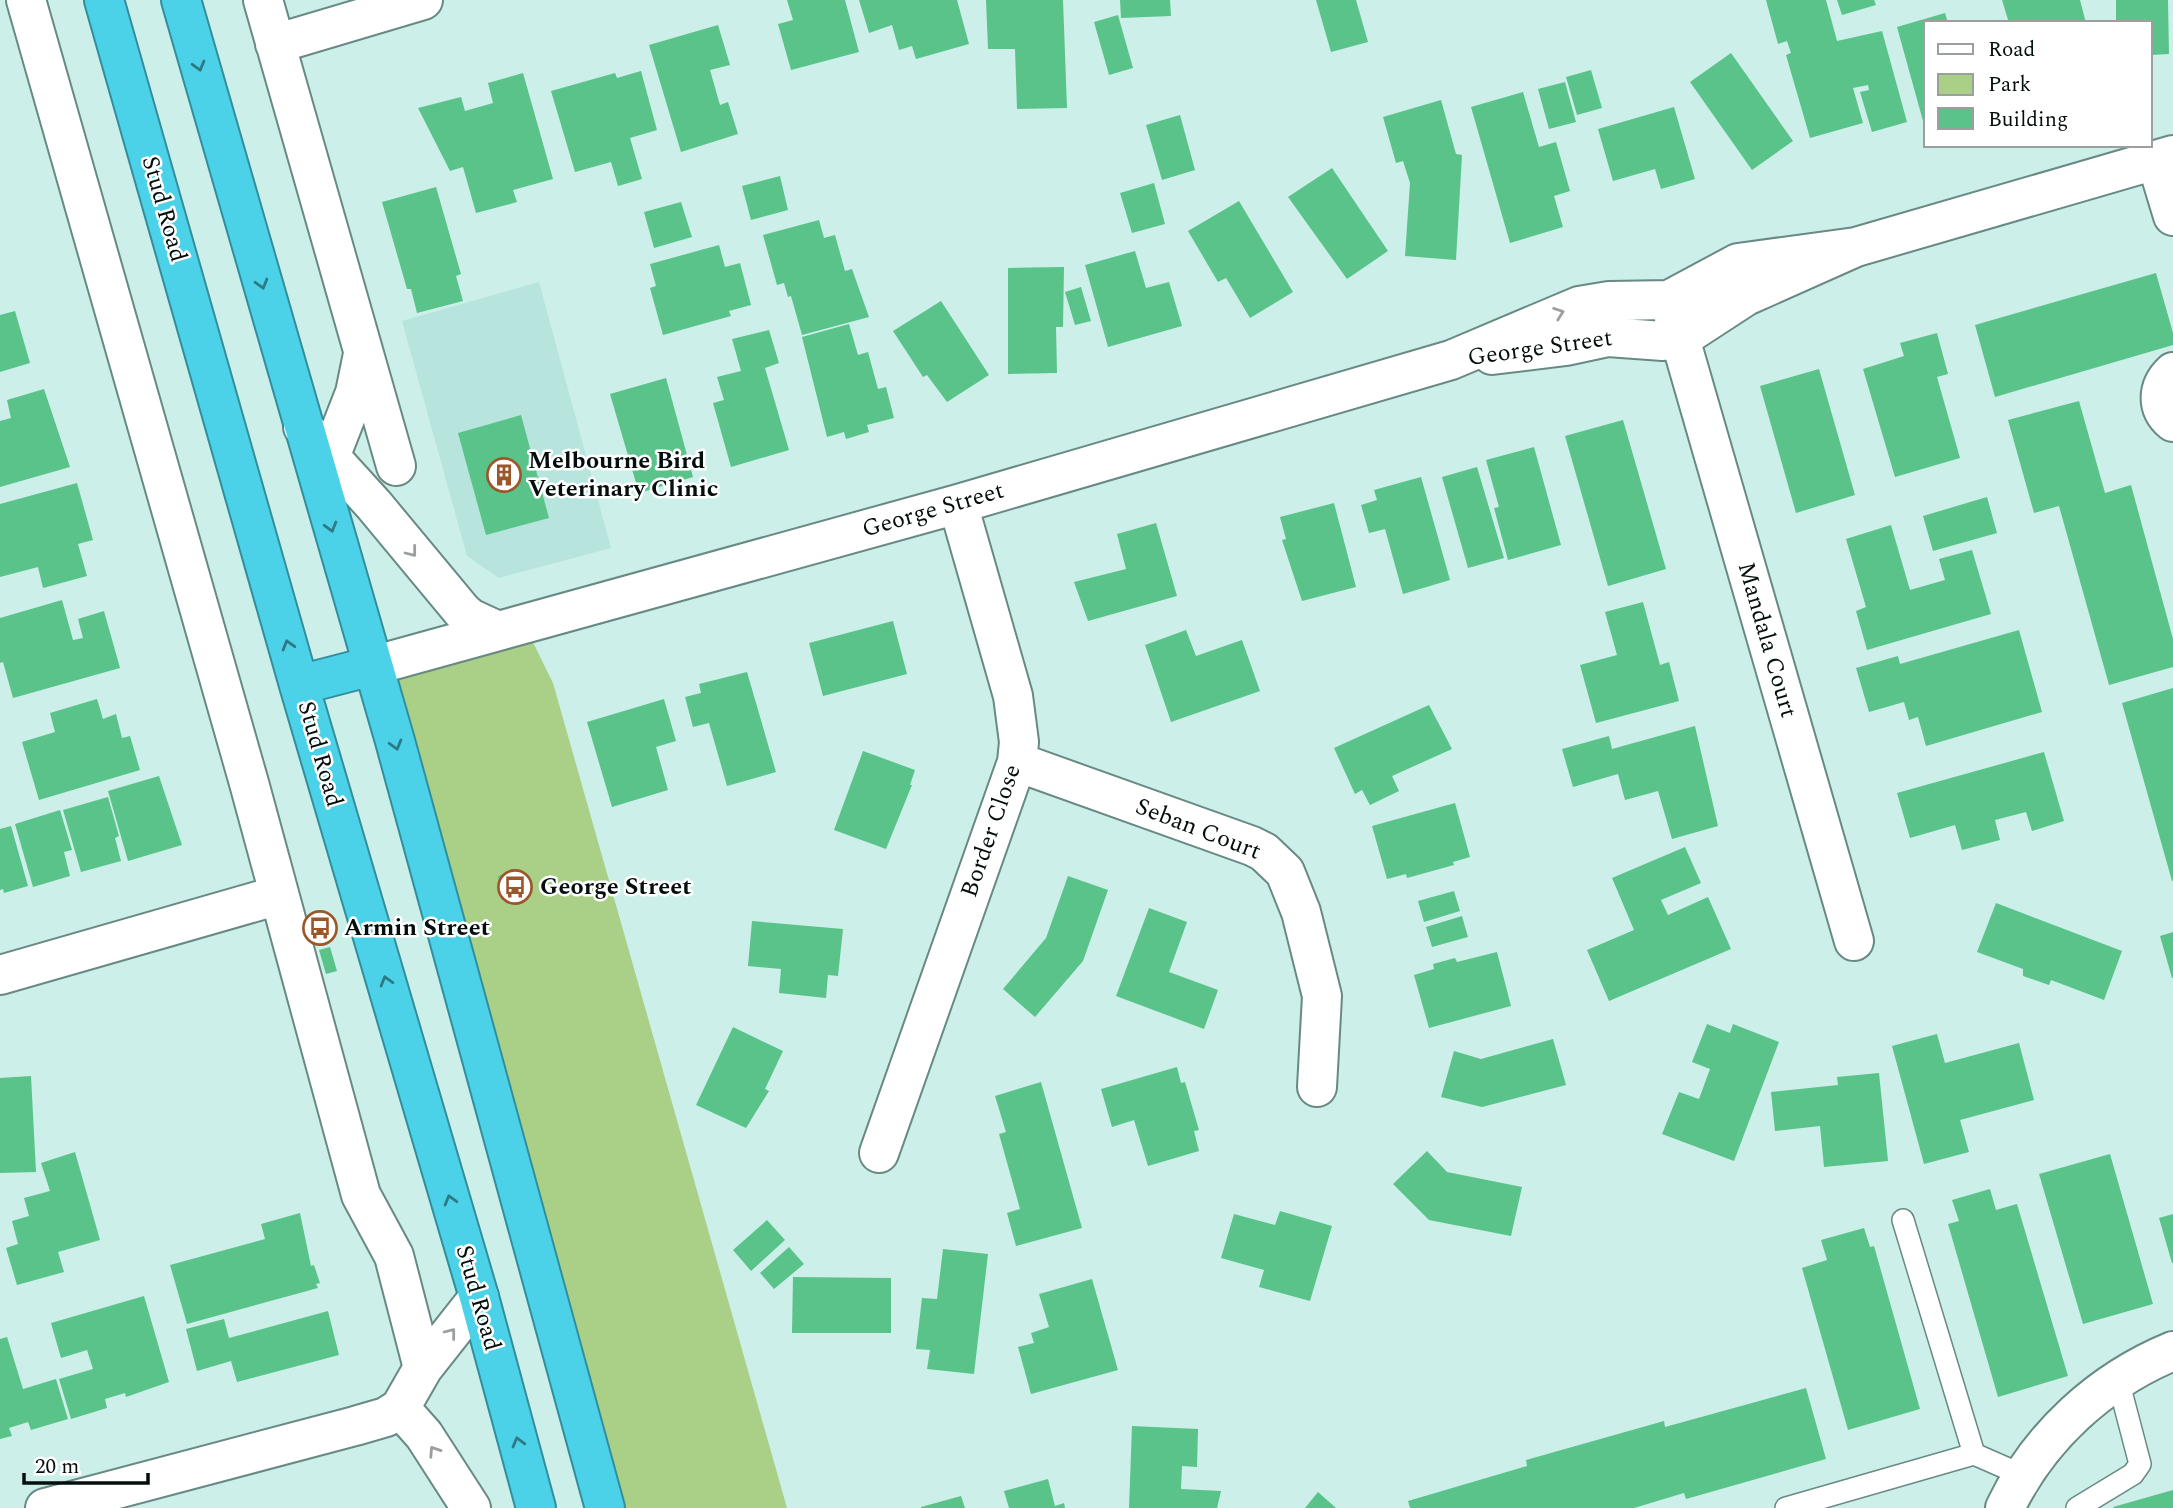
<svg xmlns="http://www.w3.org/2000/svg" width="2173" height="1508" viewBox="0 0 2173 1508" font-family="Spectral,serif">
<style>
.built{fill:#b7e4dd}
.green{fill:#aad088}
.building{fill:#59c38a}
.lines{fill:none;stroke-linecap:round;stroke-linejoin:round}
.lane-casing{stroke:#688984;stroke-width:24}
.street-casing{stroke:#688984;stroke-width:42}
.highway-casing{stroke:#338e9b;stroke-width:42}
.lane{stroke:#fff;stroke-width:21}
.street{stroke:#fff;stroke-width:38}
.highway{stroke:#4cd2e8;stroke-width:38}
.oneway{stroke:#2c7a85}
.oneway2{stroke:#9b9f9e}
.labels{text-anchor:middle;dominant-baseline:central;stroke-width:5;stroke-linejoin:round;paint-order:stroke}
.street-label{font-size:24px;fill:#040f0d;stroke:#fff}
.poi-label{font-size:24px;font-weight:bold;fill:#040f0d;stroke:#fff;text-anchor:start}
</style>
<rect width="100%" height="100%" fill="#ccefe9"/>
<path class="built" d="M539 282 611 548 499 578 467 556 402 321Z"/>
<path class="green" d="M523 622 553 683 787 1508H605L372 666Z"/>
<path class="building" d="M787 0H845L859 52 791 70 778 24 793 20Z
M859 0H957L969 44 916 59 912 46 899 50 892 25 869 33Z
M986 0H1063L1067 108 1017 109 1015 49H988Z
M1120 0H1170L1171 16 1121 18Z
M1316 0H1356L1368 42 1331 52Z
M1766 0H1826L1837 41 1882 31 1907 122 1872 132 1860 92 1869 90 1868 85 1853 88 1863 123 1810 138 1786 55 1791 53 1787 41 1778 44Z
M1837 0H1874L1876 5 1842 15Z
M2002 0H2080L2086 23H2009Z
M2116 0H2168L2169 54 2150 55V23H2116Z
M1945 13 1948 23H1926V120L1923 121 1897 27Z
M1118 15 1133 68 1109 75 1094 22Z
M718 25 730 65 710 70 720 105 728 102 738 134 681 152 649 45Z
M1731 53 1793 141 1752 170 1690 82Z
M1591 70 1602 108 1577 115 1566 77Z
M641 71 657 130 630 138 642 179 618 186 611 162 575 172 551 91 615 73 617 78Z
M523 73 553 179 513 190 517 202 476 213 463 167 450 171 418 108 461 97 465 111 493 103 488 83Z
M1565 82 1576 122 1549 129 1538 89Z
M1523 92 1539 147 1556 142 1570 191 1554 196 1563 227 1510 243 1471 107Z
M1441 100 1456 154 1462 155 1456 260 1405 256 1410 183 1403 161 1396 163 1383 117Z
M1674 107 1695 179 1661 189 1655 169 1613 181 1598 129Z
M1180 115 1195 170 1162 180 1146 125Z
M1332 168 1388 251 1347 279 1288 197Z
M780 176 788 210 751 220 742 186Z
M1154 183 1165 224 1132 233 1120 193Z
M436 187 461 274 456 276 463 301 417 313 411 289H407L382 202Z
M1239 201 1293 292 1250 318 1226 278 1218 282 1188 231Z
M681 202 692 237 654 248 644 212Z
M819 220 824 238 835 235 845 271 852 269 869 317 802 335 791 296 788 297 784 283 777 285 763 235Z
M719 245 725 267 740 263 751 305 729 311 731 316 663 335 650 288 656 286 650 264Z
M1135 251 1146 288 1169 282 1182 326 1108 347 1085 265Z
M1064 267 1063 327H1056L1057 373 1008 374V268Z
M2156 273 2173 333V345L1995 397 1975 325Z
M1081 287 1091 321 1075 325 1065 292Z
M941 301 989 375 947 402 927 375 923 377 893 331Z
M15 311 30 363 0 372V315Z
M849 324 858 355 868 352 878 389 886 387 894 418 867 425 869 432 846 439 844 432 827 437 802 337Z
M769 330 779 363 765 368 789 450 731 467 713 403 724 400 717 377 741 371 732 339Z
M1937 333 1948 374 1937 377 1960 458 1895 477 1863 369 1904 356 1900 343Z
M1819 369 1855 495 1796 513 1760 386Z
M666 378 693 477 639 493 610 394Z
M44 389 70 467 0 487V421L11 418 7 400Z
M2079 401 2105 493 2131 485 2173 639V667L2109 685 2059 506 2034 513 2008 420Z
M521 415 549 518 486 535 458 433Z
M1623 420 1666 569 1608 586 1565 436Z
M1534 447 1561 545 1508 560 1494 508 1499 507 1486 460Z
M1477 467 1504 558 1468 568 1442 477Z
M1421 477 1450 580 1403 594 1385 529 1369 533 1361 505 1377 500 1374 490Z
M77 483 93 540 78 544 87 576 43 588 38 567 0 577V504Z
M1987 497 1997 533 1933 551 1923 516Z
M1334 503 1356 587 1302 601 1282 540 1286 539 1280 517Z
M1156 523 1177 596 1088 621 1074 582 1126 569 1117 534Z
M1891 525 1910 590 1945 580 1939 559 1972 550 1991 614 1867 650 1856 611 1866 607 1846 539Z
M62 600 73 640 83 638 78 619 104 611 120 668 13 698 3 662 0 663V618Z
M1643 602 1660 665 1669 662 1679 701 1596 723 1580 665 1617 655 1605 612Z
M893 621 907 674 823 696 809 643Z
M1186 630 1196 656 1242 640 1260 691 1171 722 1145 645Z
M2019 630 2042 712 1926 746 1918 717 1909 720 1904 702 1869 712 1856 668 1898 656 1900 664Z
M747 672 776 772 727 786 709 723 693 727 685 697 701 693 699 684Z
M2173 688V881H2172L2122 703Z
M97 699 103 719 116 714 122 738 130 736 140 770 39 800 22 742 55 732 50 713Z
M664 699 676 741 656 747 668 790 612 807 587 722Z
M1429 705 1452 749 1392 776 1399 791 1370 805 1362 790 1355 794 1334 748Z
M1695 726 1718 826 1672 839 1658 791 1625 800 1618 774 1573 787 1562 749 1609 736 1612 749Z
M863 751 915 770 910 785H912L886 849 834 830Z
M2044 752 2064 821 2032 831 2026 812 1995 820 2000 840 1962 850 1955 825 1910 838 1897 793Z
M159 776 182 845 128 861 108 791Z
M108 797 119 836 115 838 121 861 81 872 63 810Z
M1455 803 1470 857 1453 862 1454 865 1407 878 1406 874 1387 879 1372 826Z
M60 810 72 850 64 852 70 876 33 887 15 824Z
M11 826 28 886 4 893 3 889 0 890V829Z
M1685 847 1701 883 1661 900 1668 915 1708 897 1731 949 1609 1001 1587 950 1634 930 1612 878Z
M508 873 515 898 505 901 498 876Z
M1068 876 1108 890 1083 961 1035 1017 1003 989 1046 938Z
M1454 891 1460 911 1424 922 1418 901Z
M1996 903 2122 951 2104 1000 2051 980 2049 985 2023 976V969L1977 952Z
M1149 908 1187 922 1169 972 1218 990 1204 1029 1116 996Z
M1462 916 1468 937 1432 947 1426 927Z
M752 921 843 929 838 976 828 975 826 998 779 993 781 969 748 966Z
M2173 932V978H2172L2160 936Z
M330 947 337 971 326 974 319 950Z
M1497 952 1511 1006 1429 1028 1414 975 1434 969 1433 964 1455 958 1457 962Z
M1707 1024 1730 1033 1733 1024 1779 1042 1734 1161 1662 1134 1679 1092 1699 1099 1710 1069 1692 1062Z
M733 1027 783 1051 765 1089 769 1091 746 1128 696 1105Z
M1937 1034 1945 1063 2019 1043 2034 1100 1960 1120 1969 1152 1924 1164 1892 1046Z
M1553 1039 1566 1085 1482 1107 1441 1097 1454 1051 1481 1059Z
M1177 1067 1181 1083 1185 1082 1199 1130 1194 1131 1199 1151 1148 1166 1134 1120 1112 1127 1101 1089Z
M1879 1073 1888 1161 1824 1167 1820 1126 1775 1131 1771 1092 1838 1085 1837 1077Z
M31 1076 36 1172 0 1173V1078Z
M1041 1082 1082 1228 1016 1246 1007 1213 1020 1209 999 1134 1006 1132 995 1096Z
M1427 1151 1447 1172 1522 1187 1511 1236 1429 1220 1393 1184Z
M75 1152 100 1240 58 1252 64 1272 17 1285 6 1248 18 1244 12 1221 29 1216 24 1198 50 1191 41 1163Z
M2110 1154 2153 1304 2083 1324 2039 1174Z
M1990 1189 1996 1210 2017 1204 2068 1376 1998 1397 1948 1224 1959 1221 1952 1200Z
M1280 1211 1332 1226 1310 1301 1259 1287 1264 1270 1221 1258 1234 1214 1275 1225Z
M300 1213 311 1266 314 1265 320 1283 316 1284 318 1288 187 1324 170 1265 265 1239 261 1224Z
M2173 1214V1263H2172L2159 1218Z
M767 1220 785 1240 751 1271 733 1250Z
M1864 1228 1870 1247 1874 1246 1920 1409 1848 1430 1802 1268 1827 1260 1821 1240Z
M789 1247 804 1264 774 1289 760 1273Z
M943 1249 988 1254 974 1374 927 1369 930 1350 916 1349 922 1298 937 1299Z
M793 1277 891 1278V1333H792Z
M1092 1279 1118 1370 1031 1394 1018 1347 1034 1343 1031 1333 1049 1327 1039 1294Z
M144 1296 169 1382 126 1397 125 1393 105 1399 107 1408 71 1419 59 1379 93 1369 87 1350 61 1358 51 1323Z
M328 1311 339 1355 237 1382 231 1361 197 1371 186 1329 224 1319 229 1338Z
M7 1337 23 1389 56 1379 68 1419 31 1430 28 1422 9 1428 12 1436 0 1439V1339Z
M1806 1388 1826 1459 1686 1499 1684 1493 1634 1508H1410L1408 1501 1527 1466 1526 1460 1664 1421 1665 1427Z
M1132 1426 1198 1429 1197 1467 1182 1466 1181 1489 1221 1491 1217 1508H1129Z
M1048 1479 1055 1506 1064 1503 1065 1508H1009L1004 1491Z
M2173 1490V1508H2114L2113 1507Z
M1318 1492 1336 1508H1305Z
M961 1496 965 1508H921V1507Z"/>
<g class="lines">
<g class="lane-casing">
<path id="lane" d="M1903 1220 1974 1454
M1786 1508 1974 1454 2022 1475
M2077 1508 2133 1474 2140 1464 2118 1380"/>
</g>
<g class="street-casing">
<path id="street" d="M26 0 249 783 361 1195 394 1256 423 1368 400 1408 424 1435 471 1508
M263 0 396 466
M275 44 423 0
M2156 160 2173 216
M1673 314 1854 941
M1492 355 1566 346 1608 337 1663 341 1680 339 1746 296 1856 247 2173 155
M2173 372C2157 387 2156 408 2173 422
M303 427 374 505 462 611 470 618 496 630
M323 475 355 393 363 354
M372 666 958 504 1451 360 1579 306 1609 301 1669 300 1738 263 1856 247
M1017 762 1252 846 1264 852 1285 872 1301 912 1322 996 1317 1087
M0 975 279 895
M879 1153 1017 762 1019 742 1013 696 958 504
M423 1368 479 1297
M45 1508 355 1426 386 1417 400 1408
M2005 1508C2039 1437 2100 1381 2173 1351"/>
</g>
<g class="highway-casing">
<path id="highway" d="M104 0 299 685 479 1297 536 1508
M181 0 395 741 605 1508
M299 685 372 666"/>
</g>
<use href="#lane" class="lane"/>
<use href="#street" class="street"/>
<use href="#highway" class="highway"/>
</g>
<defs><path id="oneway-chevron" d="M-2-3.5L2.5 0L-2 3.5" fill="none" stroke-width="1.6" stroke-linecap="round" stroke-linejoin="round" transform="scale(1.75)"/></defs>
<g class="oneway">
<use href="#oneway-chevron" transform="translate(199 66) rotate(74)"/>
<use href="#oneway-chevron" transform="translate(262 284) rotate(74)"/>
<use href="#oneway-chevron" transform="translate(331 527) rotate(74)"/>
<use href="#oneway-chevron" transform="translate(288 645) rotate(-106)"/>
<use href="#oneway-chevron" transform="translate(396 745) rotate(74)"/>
<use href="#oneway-chevron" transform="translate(386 981) rotate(-106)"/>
<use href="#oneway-chevron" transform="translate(450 1200) rotate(-106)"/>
<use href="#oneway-chevron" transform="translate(518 1442) rotate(-105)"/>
</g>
<g class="oneway2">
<use href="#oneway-chevron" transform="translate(1559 313) rotate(-20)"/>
<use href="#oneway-chevron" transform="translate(412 552) rotate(52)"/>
<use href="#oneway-chevron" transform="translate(451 1333) rotate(-52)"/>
<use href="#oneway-chevron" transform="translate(434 1451) rotate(-123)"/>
</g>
<defs>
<g id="building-ring" transform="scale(1.75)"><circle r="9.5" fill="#fff" stroke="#9b562a" stroke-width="1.5"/><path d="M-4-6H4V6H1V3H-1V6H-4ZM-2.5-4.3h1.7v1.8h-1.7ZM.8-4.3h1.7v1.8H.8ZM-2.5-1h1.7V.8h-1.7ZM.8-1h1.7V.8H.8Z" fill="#9b562a"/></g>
<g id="bus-ring" transform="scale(1.75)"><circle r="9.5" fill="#fff" stroke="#9b562a" stroke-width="1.5"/><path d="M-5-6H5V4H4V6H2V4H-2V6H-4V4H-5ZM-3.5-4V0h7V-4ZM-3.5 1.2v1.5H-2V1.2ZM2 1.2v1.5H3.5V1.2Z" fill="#9b562a"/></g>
</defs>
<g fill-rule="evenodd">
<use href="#building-ring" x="504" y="475"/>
<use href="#bus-ring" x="515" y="887"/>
<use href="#bus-ring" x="320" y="928"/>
</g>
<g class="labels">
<g class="street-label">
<text transform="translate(164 209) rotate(74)">Stud Road</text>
<text transform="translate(1540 348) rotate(-8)">George Street</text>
<text transform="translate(933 510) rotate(-16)">George Street</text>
<text transform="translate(1767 640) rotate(74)">Mandala Court</text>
<text transform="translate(320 754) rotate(74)">Stud Road</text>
<text transform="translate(1198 829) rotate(21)">Seban Court</text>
<text transform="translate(991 831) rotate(-71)">Border Close</text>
<text transform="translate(478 1298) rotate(74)">Stud Road</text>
</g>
<g class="poi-label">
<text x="528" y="461">Melbourne Bird<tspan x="528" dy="28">Veterinary Clinic</tspan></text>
<text x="540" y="887">George Street</text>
<text x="344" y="928">Armin Street</text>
</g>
</g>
<rect x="1924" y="21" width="228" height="126" fill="#ffffff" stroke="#9b9f9e" stroke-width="2"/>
<rect x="1938" y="44" width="35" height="10" fill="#ffffff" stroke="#9b9f9e" stroke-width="2"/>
<text x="1988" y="56" font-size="21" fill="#040f0d">Road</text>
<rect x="1938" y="74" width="35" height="21" fill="#aad088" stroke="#9b9f9e" stroke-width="2"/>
<text x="1988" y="91" font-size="21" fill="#040f0d">Park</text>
<rect x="1938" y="108" width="35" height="21" fill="#59c38a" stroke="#9b9f9e" stroke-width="2"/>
<text x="1988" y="126" font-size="21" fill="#040f0d">Building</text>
<path d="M24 1473v10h124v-10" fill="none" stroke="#040f0d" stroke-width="3.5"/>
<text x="35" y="1473" font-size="21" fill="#040f0d" stroke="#ffffff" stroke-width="5" paint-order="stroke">20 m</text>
</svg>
